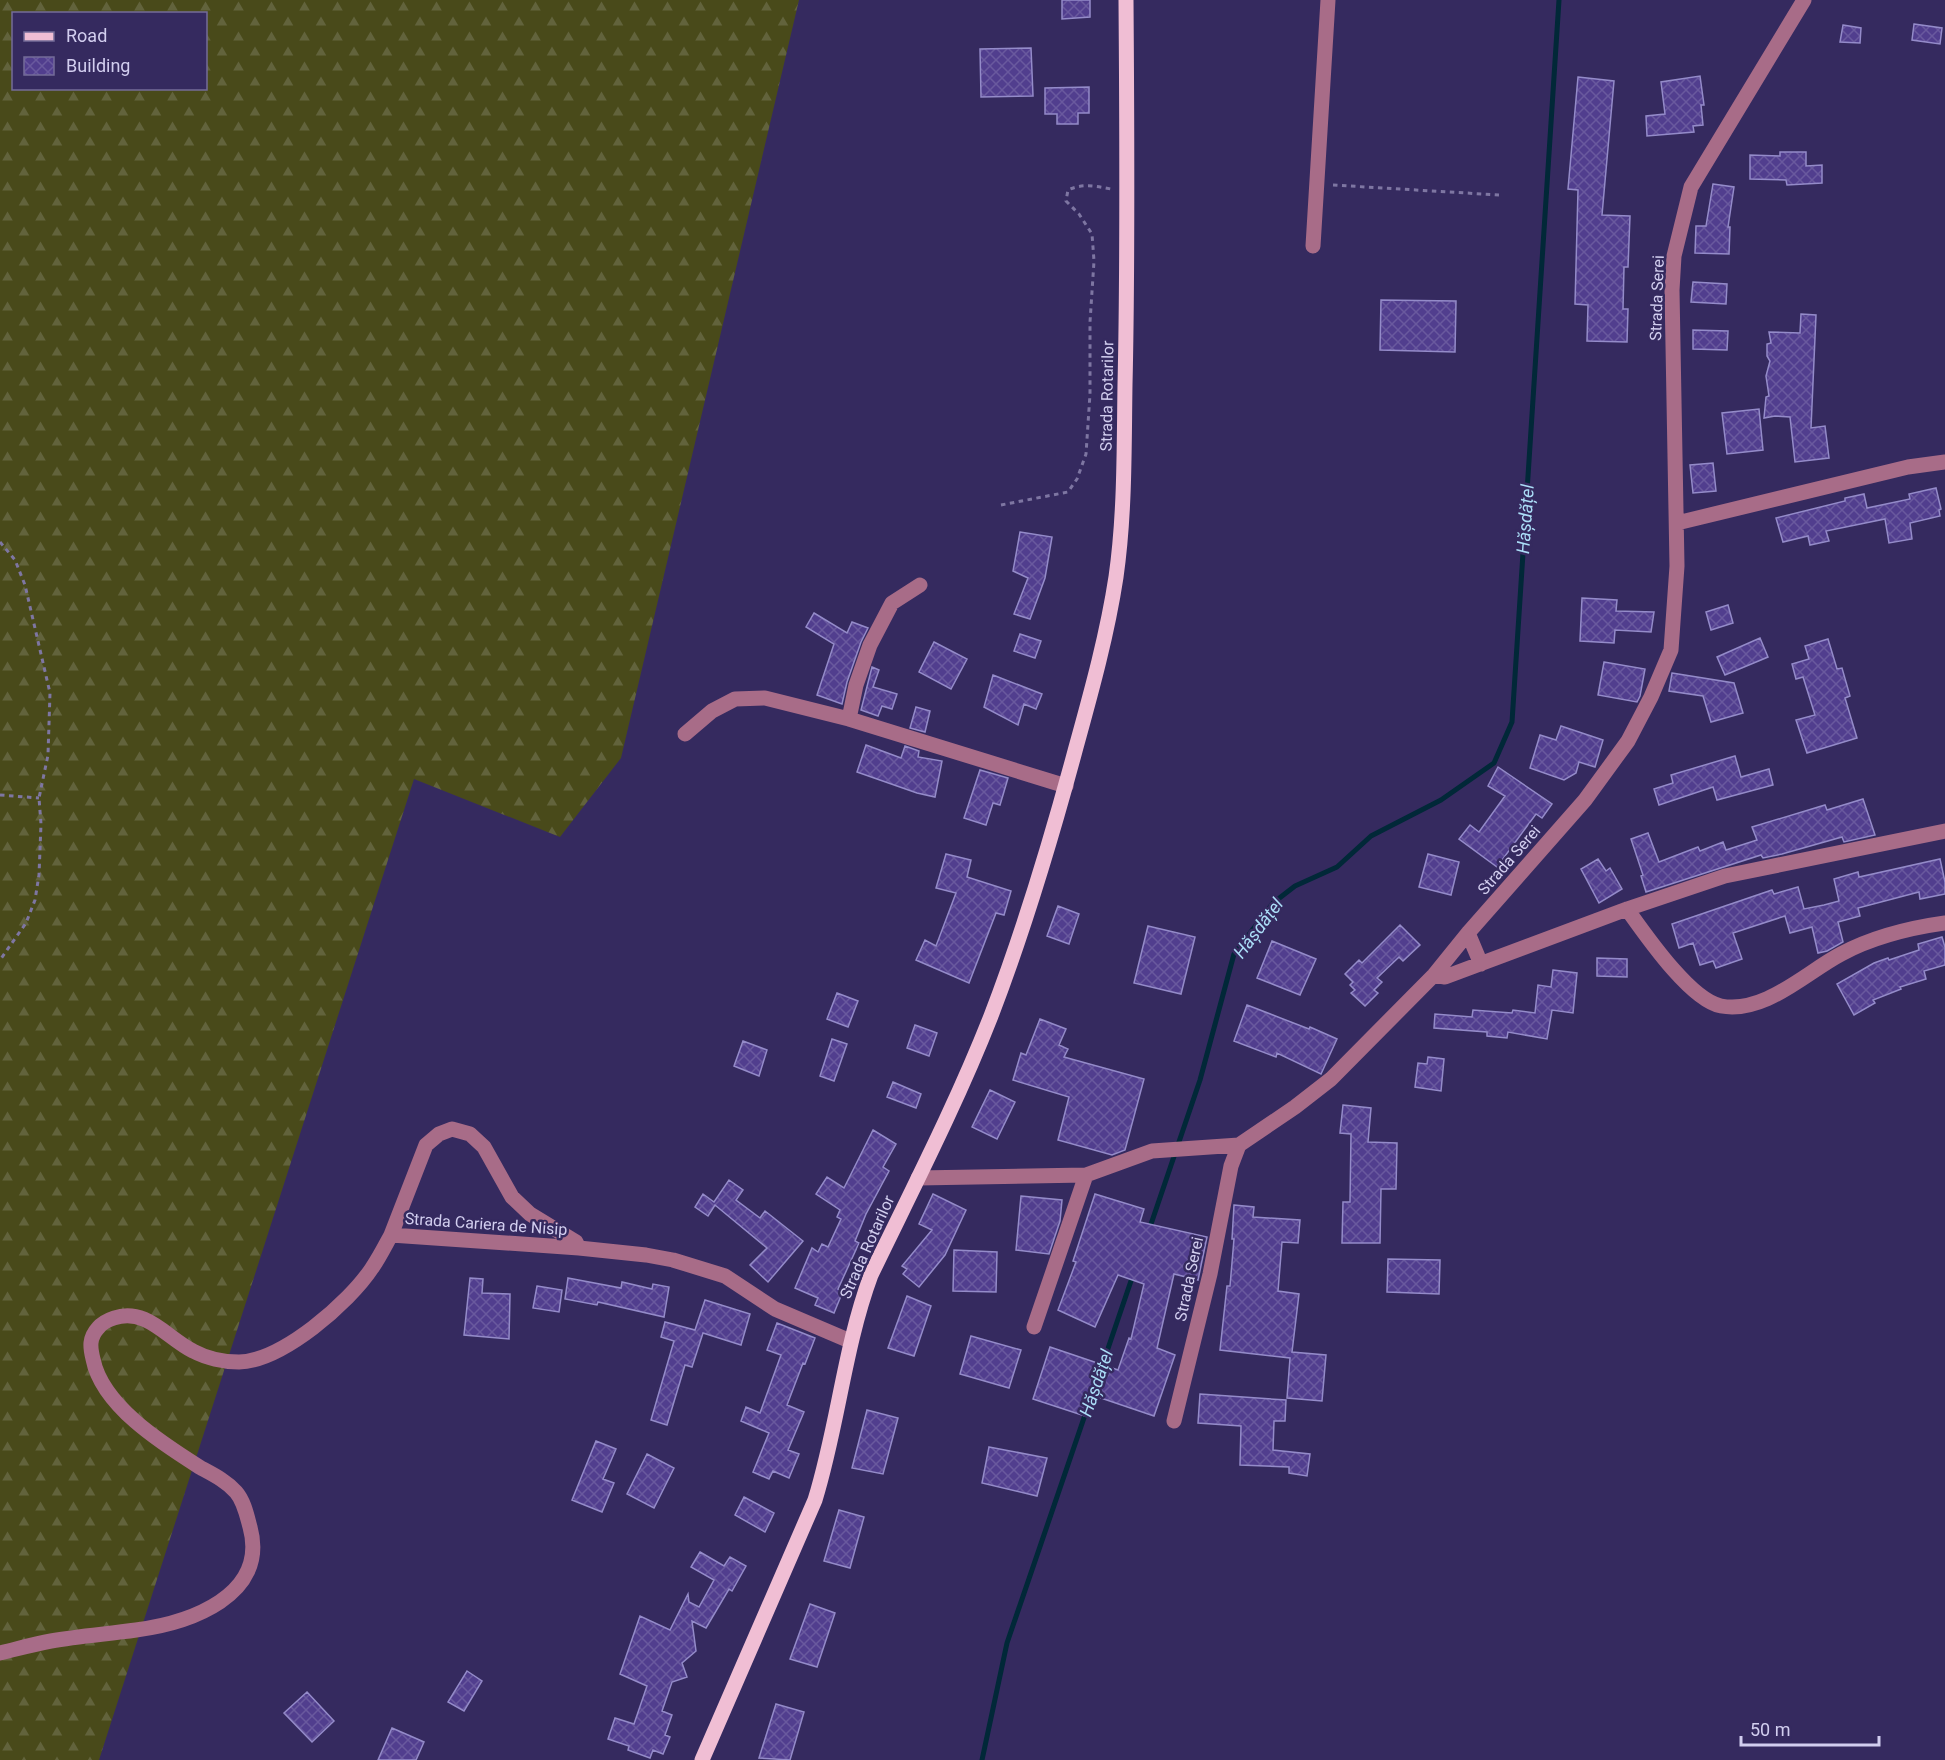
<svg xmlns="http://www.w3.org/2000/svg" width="1945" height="1760" viewBox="0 0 1945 1760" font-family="Roboto,sans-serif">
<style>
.forest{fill:url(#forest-firs);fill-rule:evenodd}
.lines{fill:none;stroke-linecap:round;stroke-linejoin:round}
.stream{stroke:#012838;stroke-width:5}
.building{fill:url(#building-cross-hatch);stroke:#948bc9;stroke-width:1.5}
.path{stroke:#7e76a2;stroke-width:3;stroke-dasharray:4.5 4.5;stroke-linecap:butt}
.minor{stroke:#a86c88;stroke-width:15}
.major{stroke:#f0bed4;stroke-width:15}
.labels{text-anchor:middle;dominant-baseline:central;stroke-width:5;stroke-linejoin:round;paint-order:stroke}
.street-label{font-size:16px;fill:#d2ceef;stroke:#352a5f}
.water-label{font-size:18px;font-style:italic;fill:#abddf7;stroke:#352a5f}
</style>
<defs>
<pattern id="forest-firs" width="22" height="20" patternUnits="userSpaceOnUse" patternTransform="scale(1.5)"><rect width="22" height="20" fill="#494a1a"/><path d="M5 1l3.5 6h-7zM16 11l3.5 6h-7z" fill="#62633c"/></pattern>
<pattern id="building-cross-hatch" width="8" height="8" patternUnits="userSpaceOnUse" patternTransform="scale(1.5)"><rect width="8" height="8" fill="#513e8e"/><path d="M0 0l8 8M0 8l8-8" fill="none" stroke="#69599e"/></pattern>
</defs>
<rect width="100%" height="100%" fill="#352a5f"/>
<path class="forest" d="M0 0H799L621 758 560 837 414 779 99 1760H0ZM14 14H206V88H14Z"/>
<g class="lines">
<path class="stream" d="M1149 1230 1200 1080 1234 954 1273 903 1295 886 1337 867 1371 836 1441 800 1494 763 1512 722 1559 0
M1101 1369 1133 1275
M982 1760 1007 1643 1086 1412"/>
</g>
<path class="building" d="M1062 0H1090V17L1062 19Z
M1914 24 1942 28 1940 44 1912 40Z
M1843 25 1861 28 1860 43 1840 42Z
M1031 48 1033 96 981 97 980 49Z
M1700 76 1704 105H1701L1703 125 1693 126 1694 132 1647 136 1646 116 1665 114 1661 82Z
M1578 77 1614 81 1602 215 1630 216 1628 267H1624L1623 309H1628L1627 342 1587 341 1588 305 1575 304 1578 190 1568 189Z
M1089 87V113H1078V124H1057V114H1045V88Z
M1780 152H1806V166L1822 165V183L1787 185 1786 180 1750 179V155L1780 156Z
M1713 184 1734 187 1728 227H1730L1729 254 1695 253 1696 226H1706Z
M1693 282 1727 284 1726 304 1691 302Z
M1381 300 1456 301 1455 352 1380 350Z
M1801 314 1816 315 1811 428 1825 426 1829 458 1795 462 1790 417 1775 416 1764 418 1766 397 1769 396 1766 376 1770 361 1767 356V344L1771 343 1769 332 1800 333Z
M1693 330 1728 331 1727 350 1693 349Z
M1759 409 1763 450 1727 454 1722 413Z
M1713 463 1716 491 1693 493 1690 465Z
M1936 488 1941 509 1939 510 1940 516 1910 523 1912 539 1889 543 1885 519 1826 531 1829 541 1810 545 1808 536 1783 542 1776 518 1845 501V498L1864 494 1867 508 1910 499 1909 494Z
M1020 532 1052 537 1045 578 1030 619 1014 614 1028 578 1013 571Z
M1582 598 1617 600 1616 611 1654 612 1651 632 1615 630 1614 643 1580 641Z
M1728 605 1733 623 1711 630 1706 612Z
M814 613 847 633 852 622 868 628 861 642 847 682 842 704 817 695 834 644 806 627Z
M1020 634 1041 641 1035 658 1014 651Z
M1760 638 1768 657 1725 675 1717 657Z
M1828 639 1837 669 1842 668 1850 696 1845 698 1857 738 1807 753 1796 720 1815 715 1803 677 1796 679 1792 664 1809 659 1805 646Z
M934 642 967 659 951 689 919 672Z
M1604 662 1645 669 1640 696 1637 702 1598 695Z
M872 667 879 670 873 687 897 694 892 709 882 706 878 716 861 710Z
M1672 673 1734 683 1743 713 1711 722 1703 696 1669 691Z
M993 675 1042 694 1036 709 1024 704 1018 725 984 707Z
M916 707 930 711 925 732 910 728Z
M1561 726 1603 740 1595 767 1579 762 1576 773 1564 780 1530 768 1540 735 1556 740Z
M866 745 901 758 905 746 919 751 918 757 942 761 935 797 917 793 857 772Z
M1735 756 1741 777 1769 769 1773 785 1717 800 1713 787 1659 805 1654 789 1673 783 1671 775Z
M1498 767 1552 804 1542 818 1536 814 1497 867 1459 839 1470 825 1479 832 1505 796 1488 786Z
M980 770 1008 778 1000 805 993 803 986 825 964 818Z
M1863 799 1875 835 1844 842 1842 837 1782 854 1763 858 1761 855 1646 892 1641 876 1643 875 1631 839 1648 833 1659 862 1698 847 1700 851 1723 842 1726 850 1757 840 1752 827 1825 805 1827 810Z
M946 854 971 860 967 877 1011 891 1004 915 996 913 969 983 916 960 925 940 936 946 956 893 936 888Z
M1428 854 1459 862 1451 895 1419 887Z
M1598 859 1606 871 1610 868 1622 889 1599 903 1581 869Z
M1940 859 1945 882V894L1920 899 1919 892 1858 908 1860 916 1838 922 1843 942 1827 951 1818 953 1812 927 1790 933 1785 916 1733 933 1742 959 1716 968 1713 961 1700 965 1693 943 1679 948 1672 924 1772 890 1774 894 1798 887 1804 909 1824 905 1839 901 1834 879 1858 872 1859 877Z
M1058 906 1079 914 1069 944 1047 936Z
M1400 925 1420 945 1403 961 1399 957 1377 978 1382 982 1374 990 1378 993 1365 1006 1351 993 1355 990 1350 985 1353 982 1345 974 1359 960 1362 963Z
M1148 926 1195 937 1181 994 1134 983Z
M1942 937 1945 947V965L1924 971 1926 979 1900 987 1901 989 1873 1000 1875 1003 1854 1015 1837 984 1874 963 1888 958 1889 960 1919 950 1918 944Z
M1272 941 1316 959 1300 995 1257 978Z
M1597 958 1627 959V977L1597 976Z
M1553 970 1577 973 1573 1013 1552 1010 1547 1039 1508 1032 1507 1038 1487 1036V1032L1434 1028 1435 1014 1472 1017 1473 1010 1512 1013 1513 1010 1535 1013 1538 985 1551 987Z
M837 993 858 1001 848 1027 827 1019Z
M1247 1005 1309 1029 1310 1027 1337 1039 1321 1074 1277 1053 1276 1057 1234 1041Z
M1040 1019 1066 1029 1059 1045 1068 1049 1064 1057 1144 1079 1125 1150 1112 1155 1058 1140 1069 1097 1013 1080 1021 1053 1026 1055Z
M915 1025 937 1033 929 1056 907 1048Z
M832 1039 847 1044 834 1081 820 1076Z
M743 1041 767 1050 759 1076 734 1066Z
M1428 1057 1444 1059 1441 1091 1415 1087 1418 1063 1427 1064Z
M893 1082 921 1094 916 1108 887 1097Z
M990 1090 1015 1102 997 1139 972 1127Z
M1343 1105 1371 1108 1368 1142 1397 1143 1396 1189H1381L1380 1243H1342L1343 1202H1350L1351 1134 1340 1133Z
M873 1130 896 1144 883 1167 889 1171 866 1214 855 1241 859 1243 838 1289 843 1291 834 1313 815 1305 818 1298 795 1288 812 1248 818 1252 822 1244 828 1247 841 1219 837 1217 840 1210 816 1194 827 1177 844 1188Z
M729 1180 743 1190 736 1200 760 1218 765 1211 803 1241 768 1282 750 1265 767 1248 715 1205 708 1216 695 1207 703 1194 714 1202Z
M933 1194 966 1210 945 1255 919 1287 903 1274 907 1269 902 1266 932 1230 919 1224Z
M1095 1194 1144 1209 1140 1222 1207 1237 1198 1280 1174 1274 1157 1348 1175 1355 1154 1416 1092 1395 1085 1416 1033 1399 1050 1347 1118 1370 1129 1338 1131 1339 1144 1284 1118 1275 1095 1327 1058 1310 1076 1262 1073 1261Z
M1021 1196 1062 1200 1060 1221 1049 1254 1016 1250Z
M1234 1205 1254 1207 1253 1217 1300 1220 1298 1243 1282 1242 1278 1291 1299 1294 1292 1352 1326 1355 1322 1401 1287 1398 1290 1358 1220 1350 1227 1286H1230L1234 1239H1232Z
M954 1250 997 1252 996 1292 953 1291Z
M1388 1259 1440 1260 1439 1294 1387 1292Z
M470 1278 483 1279 482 1293 510 1294 509 1339 464 1335Z
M568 1278 621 1288 622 1282 652 1289 653 1284 669 1287 664 1317 598 1302 597 1305 565 1299Z
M537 1286 562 1290 559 1312 533 1308Z
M907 1296 931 1306 914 1356 888 1348Z
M705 1300 750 1314 741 1345 703 1333 692 1367 685 1365 667 1425 651 1420 674 1341 661 1337 665 1322 695 1330Z
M777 1323 815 1338 805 1364 803 1363 787 1405 804 1412 788 1450 799 1454 789 1478 773 1471 769 1479 753 1472 769 1433 741 1421 746 1407 760 1413 781 1355 767 1350Z
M971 1336 1021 1350 1009 1388 960 1374Z
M1200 1394 1286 1400 1285 1421H1274L1273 1450 1310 1454 1307 1476 1289 1473V1467L1240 1465 1241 1426 1198 1423Z
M867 1410 898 1418 883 1474 852 1468Z
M596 1441 616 1449 603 1479 614 1483 602 1512 572 1500Z
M989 1447 1047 1458 1037 1496 982 1483Z
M647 1454 674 1468 654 1508 627 1494Z
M744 1497 774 1513 765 1532 735 1515Z
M839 1510 864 1517 850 1568 824 1561Z
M700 1552 724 1566 730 1557 746 1566 732 1591 729 1589 706 1628 692 1621 696 1651 682 1663 687 1677 672 1682 662 1711 672 1715 665 1735 670 1737 663 1754 653 1750 650 1758 628 1750 629 1746 608 1739 615 1718 634 1724 647 1686 620 1674 640 1616 670 1630 688 1594 689 1602 699 1607 714 1580 691 1567Z
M810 1604 835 1613 817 1667 790 1659Z
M467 1671 482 1681 464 1711 448 1702Z
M307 1692 334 1721 312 1742 284 1713Z
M776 1704 804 1712 790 1760 759 1758Z
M392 1728 424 1742 416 1760H378Z"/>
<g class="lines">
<path class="path" d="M1333 185 1499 195
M1001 505 1068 492 1077 479 1086 454 1090 394V322L1094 261 1092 234 1079 214 1066 201 1068 190C1083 183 1095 186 1111 189
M0 542 15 560 25 585 50 693 48 755 39 798 41 824 39 875 35 900 26 923 0 960
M0 795 39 798"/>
<path class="minor" d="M1313 246 1328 0
M1677 523 1908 467 1945 462
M849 719 856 685 870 645 892 603 920 585
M685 734 712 711 735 699 765 698 849 719 1066 786
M1627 909C1645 934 1690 1000 1721 1006 1765 1014 1805 973 1841 954 1873 937 1909 928 1945 923
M1468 933 1481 964
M1434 975 1445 977 1627 909 1725 876 1945 831
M918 1178 1086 1175 1152 1151 1239 1145 1295 1107 1331 1079 1434 975 1468 933 1585 800 1628 741 1651 697 1671 650 1677 566 1672 290 1674 256 1691 187 1804 0
M391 1235 426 1145 439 1134 452 1129 470 1134 484 1147 512 1197 530 1214 576 1242 579 1248
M1034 1327 1086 1175
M1174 1421 1210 1274 1231 1166 1239 1145
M0 1653C17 1649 34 1644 51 1641 79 1636 108 1634 136 1630 189 1623 269 1596 250 1527 247 1516 244 1501 236 1492 226 1481 214 1475 201 1468 163 1444 102 1406 93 1359 90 1347 89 1338 98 1328 102 1323 108 1320 114 1318 146 1307 167 1338 193 1351 206 1358 224 1362 239 1362 282 1361 349 1303 372 1268 379 1258 385 1246 391 1235L579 1248 646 1255 673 1260 725 1276 775 1309 850 1341"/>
<path class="major" d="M702 1760 815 1500C838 1426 844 1348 871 1275 912 1190 956 1105 991 1016 1024 930 1051 840 1075 751 1091 693 1107 636 1116 577 1125 514 1124 448 1125 385 1128 256 1127 128 1126 0"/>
</g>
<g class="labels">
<g class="street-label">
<text transform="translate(1657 298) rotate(-88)">Strada Serei</text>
<text transform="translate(1107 396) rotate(-89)">Strada Rotarilor</text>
<text transform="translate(1509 860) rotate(-49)">Strada Serei</text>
<text transform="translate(486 1224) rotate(4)">Strada Cariera de Nisip</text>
<text transform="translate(867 1247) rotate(-66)">Strada Rotarilor</text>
<text transform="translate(1189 1279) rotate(-78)">Strada Serei</text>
</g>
<g class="water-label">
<text transform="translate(1525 519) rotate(-86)">Hășdățel</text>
<text transform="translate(1258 928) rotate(-53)">Hășdățel</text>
<text transform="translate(1096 1383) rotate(-71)">Hășdățel</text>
</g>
</g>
<rect x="12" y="12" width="195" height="78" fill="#352a5f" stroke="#746c99" stroke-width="1.5"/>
<rect x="24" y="32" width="30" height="9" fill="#f0bed4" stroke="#746c99" stroke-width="1.5"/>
<text x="66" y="42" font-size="18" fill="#d2ceef">Road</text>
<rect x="24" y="57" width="30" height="18" fill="url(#building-cross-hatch)" stroke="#746c99" stroke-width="1.5"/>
<text x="66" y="72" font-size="18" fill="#d2ceef">Building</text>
<path d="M1741 1736v9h138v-9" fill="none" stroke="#d2ceef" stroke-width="3"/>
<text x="1750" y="1736" font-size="18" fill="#d2ceef" stroke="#352a5f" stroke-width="4.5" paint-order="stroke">50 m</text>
</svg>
